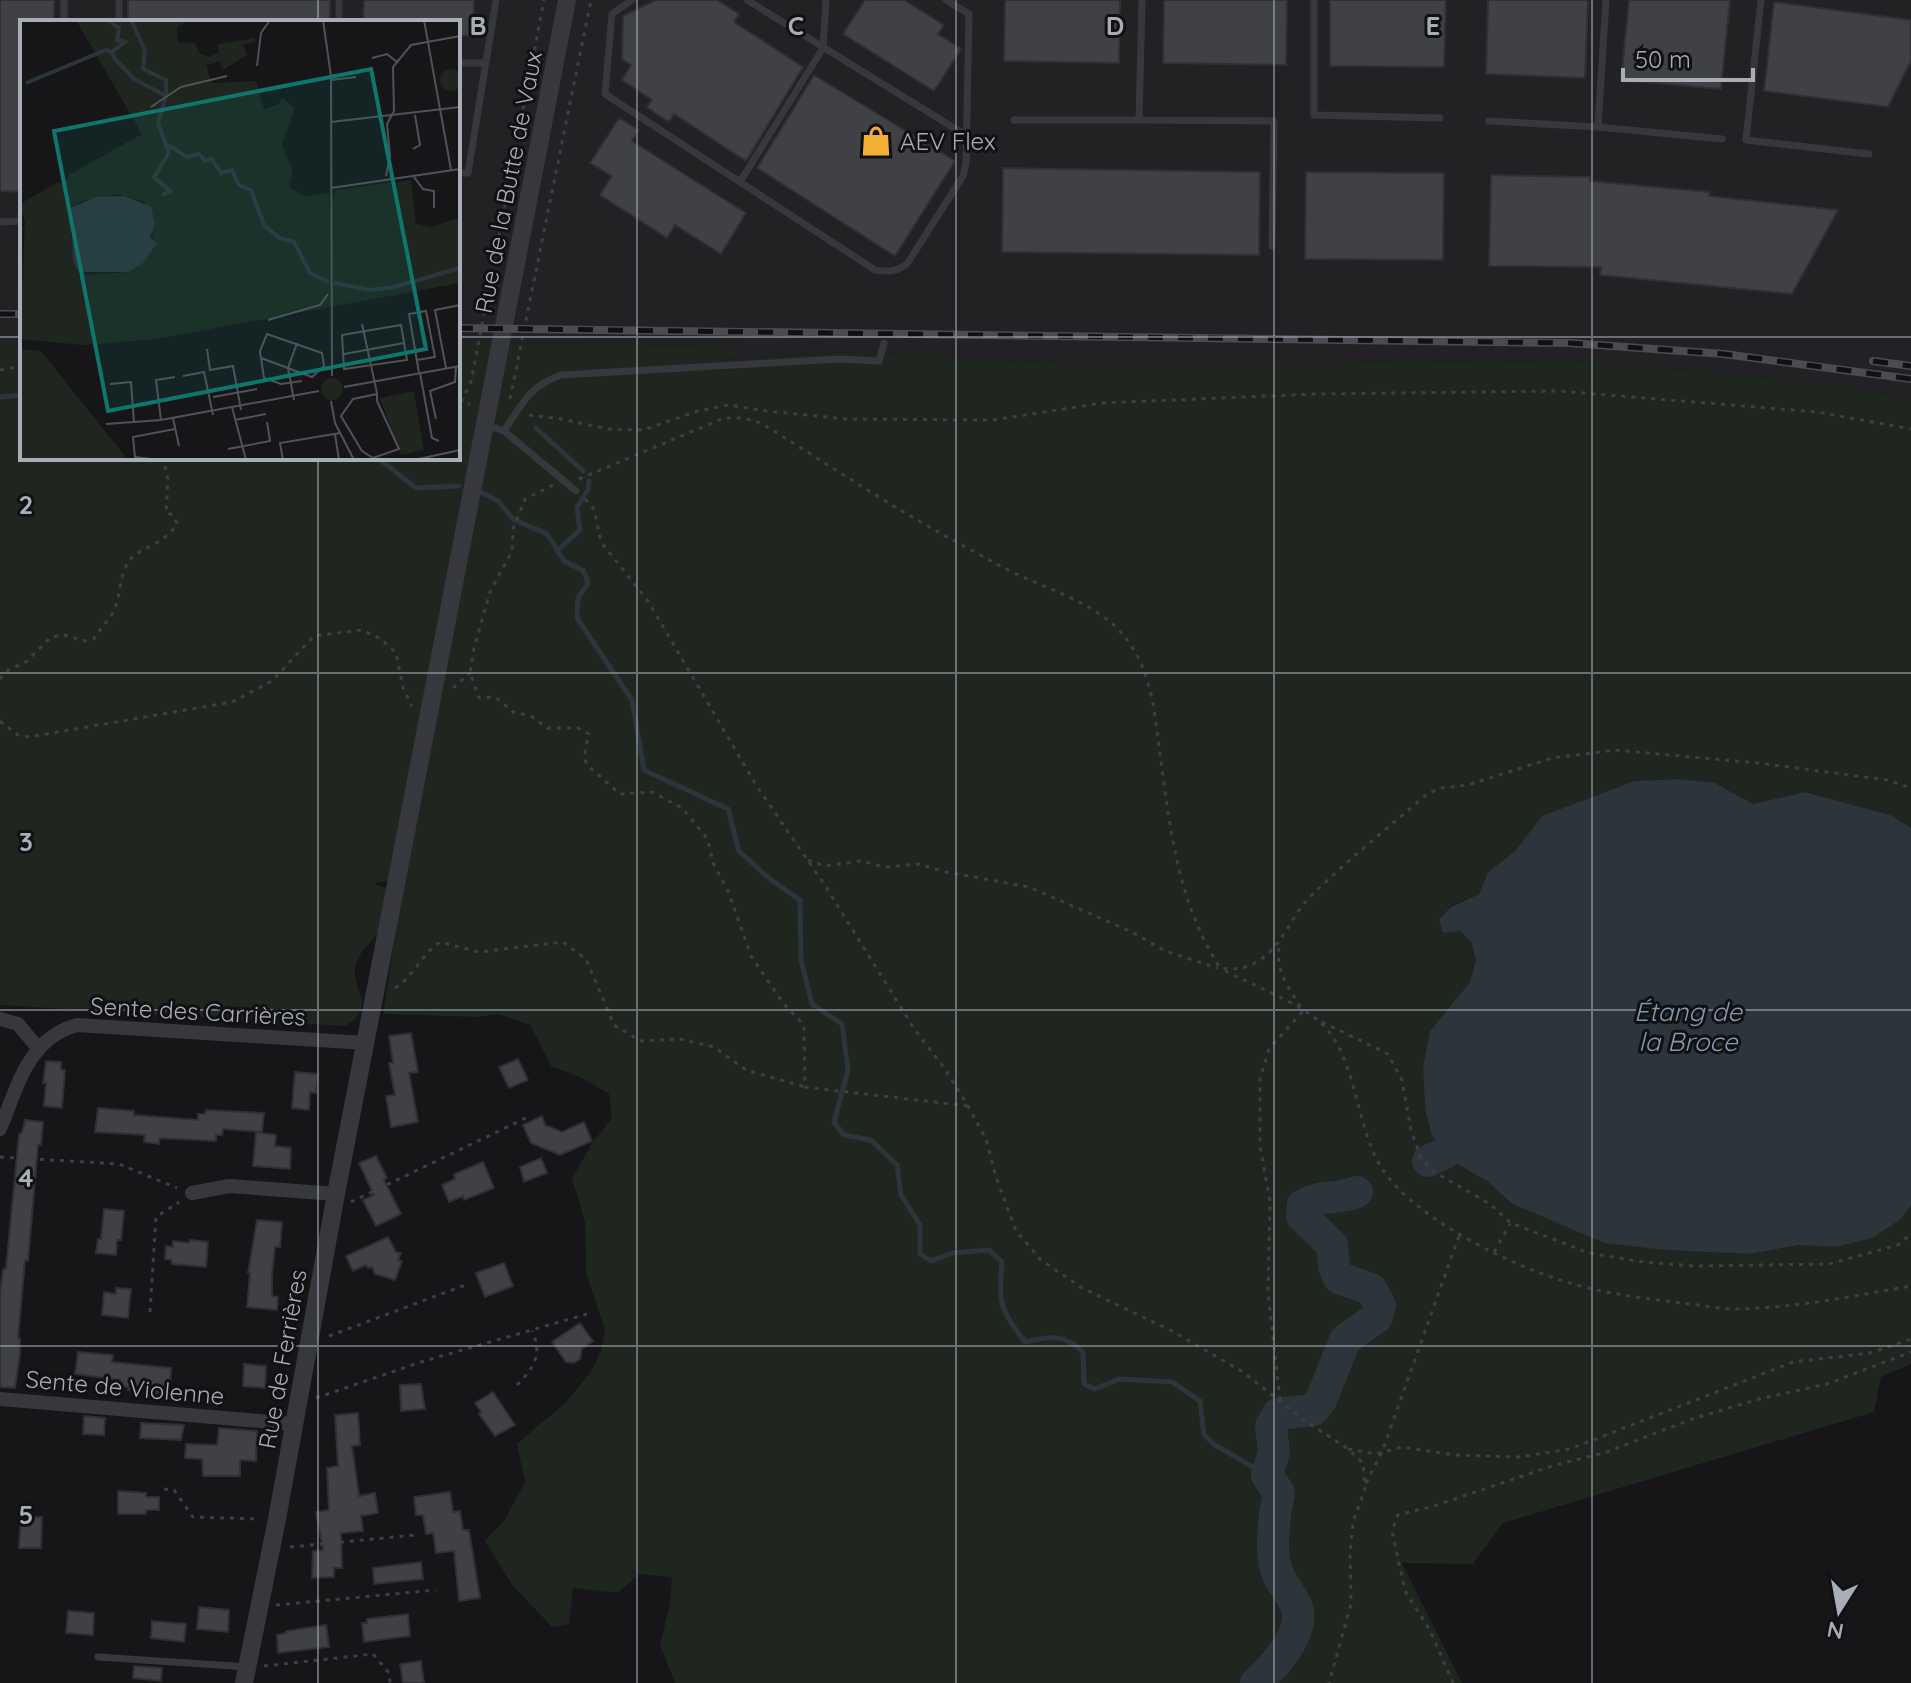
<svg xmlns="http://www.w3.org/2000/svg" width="1911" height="1683" viewBox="0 0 1911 1683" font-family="Quicksand,sans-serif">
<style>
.built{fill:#222225}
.green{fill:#1e261f}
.water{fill:#2c353c}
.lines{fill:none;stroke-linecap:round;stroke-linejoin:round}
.stream{stroke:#2c353c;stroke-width:5}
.river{stroke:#2c353c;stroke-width:32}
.building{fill:#404145;stroke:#303034;stroke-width:2}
.path{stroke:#3d3f44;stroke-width:3;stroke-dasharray:4 6;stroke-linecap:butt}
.service{stroke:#37383d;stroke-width:7}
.minor{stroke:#37383d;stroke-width:14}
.tertiary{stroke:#37383d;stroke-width:18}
.rail-casing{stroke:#4a4c52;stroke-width:8}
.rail{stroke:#111113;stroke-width:5;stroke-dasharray:15;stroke-linecap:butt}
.grid{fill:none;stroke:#a8adb8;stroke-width:2;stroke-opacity:0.55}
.labels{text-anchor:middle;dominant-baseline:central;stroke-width:6;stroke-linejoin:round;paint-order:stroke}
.poi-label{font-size:24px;fill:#a8adb8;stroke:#111113;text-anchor:start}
.street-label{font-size:24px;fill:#a8adb8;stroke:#111113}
.water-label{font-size:26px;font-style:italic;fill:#7f9bb3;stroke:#111113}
.inset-river{fill:none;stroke:#2c353c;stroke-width:4}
.inset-road{fill:none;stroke:#505258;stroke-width:2}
.view{fill:#0f766e;fill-opacity:0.15;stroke:#0f766e;stroke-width:4}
.inset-edge{fill:none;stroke:#a8adb8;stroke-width:4}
.grid-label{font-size:26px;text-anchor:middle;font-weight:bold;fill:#a8adb8;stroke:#111113;stroke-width:6;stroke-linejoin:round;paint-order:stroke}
</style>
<rect width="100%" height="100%" fill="#161618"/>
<path class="built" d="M0 0H1911V398L1854 388 1693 370 1557 360 1116 366 844 352 724 360 725 345 458 343V22H22V340L0 339Z"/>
<path class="green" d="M0 339 22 340V458H458V343L726 345 725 360 844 352 1116 366 1557 360 1693 370 1854 388 1911 398V828L1889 815 1806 792 1753 804 1715 783 1678 779 1634 781 1542 816 1515 851 1488 872 1479 894 1451 906 1460 931 1471 942 1476 960 1470 982 1430 1031 1423 1068 1425 1108 1461 1166 1488 1182 1511 1203 1666 1250 1749 1254 1799 1245 1835 1247 1901 1219 1911 1205V1364L1881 1377 1874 1412 1503 1523 1473 1564 1402 1563 1462 1683H675L660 1645 670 1603 672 1577 639 1574 618 1593 573 1588 569 1624 552 1627 513 1586 485 1541 504 1521 525 1482 517 1444 565 1403 591 1372 601 1350 605 1330 586 1273 585 1222 572 1178 593 1142 612 1118 609 1094 580 1077 551 1066 530 1025 499 1014 478 1017 383 1014 404 879 373 883 388 889C385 902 385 921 378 932 371 944 360 950 356 964 349 991 380 1005 345 1026L0 1005Z"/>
<path class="water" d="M1678 779 1715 783 1753 804 1805 792 1890 815 1911 828V1205L1901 1219 1872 1238 1835 1247 1799 1245 1749 1254 1666 1250 1604 1243 1511 1203 1488 1182 1461 1166 1445 1153 1432 1136 1425 1108 1423 1067 1430 1031 1470 982 1476 960 1471 942 1460 931 1443 933 1439 919 1451 907 1479 894 1488 872 1515 851 1542 816 1634 781Z"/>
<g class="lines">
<path class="stream" d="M0 397 22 395
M536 428 583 471
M378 458 416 488 459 486
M481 492 498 501 513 519 547 534 564 561 584 571 588 583 578 598 577 618 632 700 644 770 728 809 739 851 770 879 800 900 801 960 812 1004 842 1024 848 1070 834 1122 844 1135 871 1140 897 1165 901 1195 920 1225V1254L931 1261 952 1253 989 1250 1002 1262C999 1305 999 1307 1025 1342 1051 1336 1064 1334 1083 1352L1084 1384 1095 1389 1119 1379 1172 1382 1200 1401 1204 1435 1215 1445 1267 1475
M558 550 580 530 577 507 588 490 589 481"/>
<path class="river" d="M1428 1161 1445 1153
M1256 1683C1273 1668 1305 1633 1297 1608 1292 1594 1280 1583 1276 1569 1270 1547 1274 1515 1279 1493L1267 1475 1274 1452 1271 1426 1278 1414 1313 1410 1321 1400 1345 1340 1377 1317 1380 1305 1371 1289 1339 1278 1334 1267 1332 1245 1302 1216 1303 1205C1322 1194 1336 1200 1357 1192"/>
</g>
<path class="building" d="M0 0H54V22H22V192L0 191Z
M128 0H330V22H128Z
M364 0H474L473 36 458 35V22H363Z
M656 0H717L739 14 734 22 803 67 746 161 674 114 669 122 655 113 647 107 652 100 622 80 631 65 622 59 623 16Z
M865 0H904L944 25 938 34 961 49 934 91 843 34Z
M1005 0H1120L1119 63 1004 61Z
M1164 0H1287L1286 65 1163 63Z
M1330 0H1446L1444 67 1330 66Z
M1488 0H1588L1585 78 1486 74Z
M1629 0H1730L1721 89 1621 80Z
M1774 2 1911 20V61L1888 107 1764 91Z
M814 75 955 161 895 256 757 168Z
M619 118 639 130 632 141 746 213 721 254 675 225 667 238 600 195 612 176 590 163Z
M1003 168 1260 172 1259 255 1002 252Z
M1306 172 1444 173 1443 260 1305 259Z
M1491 175 1590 177V181L1710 192 1709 196 1838 210 1792 294 1600 275 1601 267 1489 266Z
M411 1033 418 1072 409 1073 418 1122 391 1127 386 1096 395 1095 389 1063H393L389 1036Z
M518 1059 528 1080 509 1088 499 1067Z
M46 1061 61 1062V1070H65L62 1108 44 1106 46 1083H43Z
M295 1072 318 1074 316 1093 310 1092 309 1110 292 1108Z
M98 1108 134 1111V1115L198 1120V1114H205L206 1110 264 1113 262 1132 223 1129 222 1135H216V1141L160 1138 159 1144 144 1142 145 1135 95 1132Z
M542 1116 545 1125 562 1132 584 1122 592 1141 560 1155 531 1143 523 1125Z
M25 1120 43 1122 41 1145H38L28 1261 25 1260 18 1338H20V1354L15 1388 0 1387V1293L3 1269H6L19 1134 22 1133Z
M256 1132 276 1135 275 1146 291 1148 290 1169 253 1166Z
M376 1156 387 1178 384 1180 401 1214 376 1226 363 1200 374 1195 359 1163Z
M541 1158 547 1173 524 1182 520 1167Z
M483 1162 494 1188 464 1200 463 1196 449 1202 442 1185 455 1179 454 1174Z
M104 1209 124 1211 121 1240H117L116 1255 96 1253 98 1239H101Z
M257 1220 282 1222 280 1247H275L272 1275V1296L278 1297 277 1310 247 1307 250 1273H248Z
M388 1237 396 1252 401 1253 398 1260 402 1261 395 1280 375 1274 372 1267 368 1268 366 1265 353 1271 346 1256Z
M190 1240 208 1242 206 1267 172 1264V1260L165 1259 166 1246 173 1247V1241L189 1243Z
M504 1263 513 1286 485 1297 476 1273Z
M116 1288 131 1289 128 1318 102 1315 104 1292 116 1294Z
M580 1323 593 1341 582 1349 580 1359 574 1363 566 1362 552 1342Z
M78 1352 113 1355 112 1362 171 1368 170 1388H163L164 1394 128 1390V1387L120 1386V1380L75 1374Z
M244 1364 266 1366 265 1388 243 1386Z
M421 1384 425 1409 401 1411 400 1385Z
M493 1392 515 1425 495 1436 479 1414 481 1412 475 1403Z
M358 1413 360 1445 352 1446 359 1496 375 1493 378 1513 361 1516 363 1531 341 1533 342 1568H334V1577L312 1578 313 1551 323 1550 316 1512 329 1510 327 1468 338 1466 335 1415Z
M84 1416 105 1418 104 1435 83 1434Z
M141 1423 184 1425 181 1440 140 1438Z
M219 1428 257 1431 256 1461 240 1460V1476H203L202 1459 185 1458 186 1444 217 1445Z
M118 1491 146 1493V1497H159V1510H146V1514H118Z
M450 1492 453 1512 460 1511 463 1530H469L480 1598 459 1601 454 1551 436 1553 433 1533 426 1534 423 1515H416L414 1497Z
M21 1517H42L41 1548H19Z
M421 1562 423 1579 374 1584 373 1568Z
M199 1607 229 1610 228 1632 197 1629Z
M68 1611 94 1613 93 1635 66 1633Z
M408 1614 410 1636 364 1642 362 1623H367V1619Z
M152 1621 186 1624 184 1642 151 1638Z
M326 1625 329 1647 278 1653 277 1635 286 1633V1631Z
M421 1661 424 1683H403L400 1664Z
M134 1666 162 1668 161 1681 133 1678Z"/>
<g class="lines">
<path class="path" d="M0 370 22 366
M510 399 591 0
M458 402 470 404
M461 402 471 382 544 0
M529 415 562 419 608 429 643 430 698 411 728 405 767 411 846 419 993 420 1102 403 1315 394 1559 391 1817 412 1911 429
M579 479 724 418H743L761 423C829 465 894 509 964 546 980 555 996 564 1012 572 1043 587 1077 597 1105 618 1122 630 1137 651 1144 671 1154 697 1156 726 1160 754 1170 829 1178 903 1220 968 1236 970 1247 969 1261 959 1284 943 1291 916 1310 897 1346 861 1387 829 1426 795L1440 788 1468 785 1552 758 1615 750 1758 763 1888 780 1911 788
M553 485 525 499 513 529 512 551 490 592 474 648 470 673 479 698 495 697 513 712 531 716 547 728H578L589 734 585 749 586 764 620 794 652 792 682 808 707 838 714 865 728 891 751 956 783 1003 804 1025 805 1087 968 1106
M585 499 594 509 601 542 648 601 756 785 826 887 915 1030 945 1069 968 1106 986 1139 996 1177 1016 1231 1041 1260 1082 1288 1172 1331 1243 1372 1301 1418 1348 1449 1363 1463 1365 1489 1353 1522 1350 1553 1351 1604 1329 1683
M0 679 8 670 26 662 51 637 64 635 85 641 94 639C100 629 106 623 112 614 121 601 118 577 129 561 139 547 164 546 177 523L173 515 166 513 168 479 163 458
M453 688 470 673
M0 721 18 735 29 737 232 702 272 681 314 636 362 630 381 639 396 653 403 688 412 706
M808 860 824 866 861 861 885 867 918 864 946 872 1029 887 1132 932 1165 951 1218 968
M1225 971C1251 984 1301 1004 1321 1023 1357 1057 1355 1124 1381 1167 1415 1222 1530 1276 1593 1289 1622 1296 1652 1299 1682 1303 1700 1305 1719 1309 1737 1309 1795 1308 1854 1296 1911 1286
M395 988C414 976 421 955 440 942L479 952 563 942 586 959 614 1025 641 1041 680 1039 714 1047 746 1070 805 1087
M1322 1022 1388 1054 1402 1080 1411 1130 1421 1158 1431 1170 1490 1204 1511 1223 1589 1253 1643 1262 1694 1266 1829 1264 1898 1245 1911 1234
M0 1157 119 1164 177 1188
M351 1202 528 1117
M1494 1252 1510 1224
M150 1312 156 1217 179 1202
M329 1336 468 1284
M517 1385C534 1367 543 1355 532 1331
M316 1398 421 1362 587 1314
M1280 1400 1268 1293 1270 1201 1260 1146V1079L1269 1049 1303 1011C1290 989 1273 969 1280 943
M1348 1449 1376 1454 1402 1447 1454 1455 1518 1457 1570 1449 1793 1362 1870 1353 1911 1339
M1366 1483 1382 1452 1460 1233
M164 1489 174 1490 193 1517 259 1519
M290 1547 415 1535
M276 1605 436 1590
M264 1666 373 1654 389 1673 390 1683
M1453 1683 1430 1630 1405 1591 1392 1531 1398 1515 1434 1506 1555 1465 1604 1453 1695 1418 1759 1399 1827 1384 1911 1352"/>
<path class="service" d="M339 0V22
M632 0 612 14 605 94 875 270C888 272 896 272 907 264L963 176 966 163 969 14 946 0
M747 0 967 136
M1142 0 1139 120 1274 121 1272 246
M1314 0V115L1440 118
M1761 0 1746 140 1869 154
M64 22V0
M119 22V0
M458 63H486
M1014 120H1139
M1489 121 1598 127 1606 0
M1598 127 1722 139
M458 173H468L496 0
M740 182 823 48 826 0
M0 222 22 221
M486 425 504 431 576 491
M504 431C522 404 529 386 561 375L839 359 879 361 884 343
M98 1657 248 1667"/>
<path class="minor" d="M0 1019 18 1024 38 1048
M0 1129C17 1088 28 1038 77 1025L366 1043
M192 1193 229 1186 336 1194
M0 1399 294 1424"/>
<path class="tertiary" d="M244 1683 277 1519 336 1194 567 0"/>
<g class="rail-casing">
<path id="rail" d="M0 314H22
M458 328 1570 343 1724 354 1911 379
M1873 361 1911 366"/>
</g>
<use href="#rail" class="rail"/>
</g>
<path class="grid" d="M318 0V22M637 0V1683M956 0V1683M1274 0V1683M1592 0V1683M0 337H22M458 337H1911M318 458V1683M0 673H1911M0 1010H1911M0 1346H1911"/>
<defs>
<g id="shop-bare" transform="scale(2.4)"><path d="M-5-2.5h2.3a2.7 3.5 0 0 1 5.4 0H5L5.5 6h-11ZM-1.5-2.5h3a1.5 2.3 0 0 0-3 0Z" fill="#f2b134" stroke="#111113" stroke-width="2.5" paint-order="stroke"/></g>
</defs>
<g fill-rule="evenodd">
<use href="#shop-bare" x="876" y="141"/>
</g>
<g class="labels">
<g class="poi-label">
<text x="900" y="141">AEV Flex</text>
</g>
<g class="street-label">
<text transform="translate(508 182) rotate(-79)">Rue de la Butte de Vaux</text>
<text transform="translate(198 1011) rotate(3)">Sente des Carrières</text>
<text transform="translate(282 1359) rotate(-80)">Rue de Ferrières</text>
<text transform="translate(125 1387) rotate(5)">Sente de Violenne</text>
</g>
<g class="water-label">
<text x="1688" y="1011">Étang de<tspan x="1688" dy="30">la Broce</tspan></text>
</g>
</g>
<g transform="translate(20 20)">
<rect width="440" height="440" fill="#161618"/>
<path d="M56 0H168L157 7 158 22 175 23 180 34 189 37 199 32 198 24 234 18 235 22 223 24 227 35 203 50 199 41 186 45 192 63 236 61 244 89 259 84 262 77 275 89 262 124 273 152 269 167 285 176 309 173 310 195 315 170 391 160 396 204 412 207 440 197V263L136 319 62 325 0 319 5 202 0 184 38 162 44 164 49 155 122 114ZM99 174 125 182 135 225 109 252 66 255 54 237 49 191 61 181ZM420 60a11 11 0 1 1 22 0a11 11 0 1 1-22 0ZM0 329 21 331 108 440H0ZM301 369a11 11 0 1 1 22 0a11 11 0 1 1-22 0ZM394 371 404 430 381 435 360 378Z" fill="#1e261f" fill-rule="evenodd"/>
<path d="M105 176 131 187 135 204 130 217 137 223 123 243 109 252H59L53 242 51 188 75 177Z" fill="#2c353c"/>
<path class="inset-river" d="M88 0 99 8 97 20 105 22 92 32 94 38 114 59 146 76 138 103 149 133 134 157 150 171 142 175M111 0 125 30 123 49 146 60V76M6 63 86 30 92 33M148 125 167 137 179 134 185 141 192 139 201 153 212 150 219 165 231 170 244 205 259 218 274 222 290 253 309 262M314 263 350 270 374 267 440 248"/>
<path class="inset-road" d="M303 0 311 56 312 356M404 0 431 150M352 38 367 34 377 42M237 46 241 13 250 0M311 60 336 57M131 87 161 67 207 56M311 102 440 87M393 129 400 125 395 95M366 156 370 136 367 104 374 91 373 47 391 25 440 16M394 157 403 169 414 171V188M311 168 440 149M248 300 300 285 308 274M342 304 357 373V381L379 429 353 438 342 431 321 396 333 379 357 374M381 305 387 340 324 349 322 315ZM187 329 190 350 213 346 221 390M324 334 384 323M241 338 292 357 304 346 302 333 247 314 240 331V333L241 338 244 358 261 364 282 361M397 340 415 337 406 291 389 294 399 353M426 348 415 290 440 285M400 353 412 418 419 421M163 356 184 352 193 395M90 364 111 362 114 403M324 367 440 346M193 377 237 369M274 380 268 348 277 323M311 381 315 403 334 440M212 387 226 440M153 398 159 426M416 399 410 371 435 362 436 346M141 400 136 360 155 357M215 400 246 394M86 404 141 400 299 371M315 414 319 440M208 429 250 421 247 402M138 440 115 437 113 417 155 409M263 440 260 423 320 413M394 440 440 430"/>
<path class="view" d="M351 49 406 329 88 391 34 111Z"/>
<rect width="440" height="440" class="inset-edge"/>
</g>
<g class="grid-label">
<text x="478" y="35">B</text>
<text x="796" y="35">C</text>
<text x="1115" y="35">D</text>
<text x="1433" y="35">E</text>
<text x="26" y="514">2</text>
<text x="26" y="851">3</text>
<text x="26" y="1187">4</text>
<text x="26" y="1524">5</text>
</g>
<g transform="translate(1839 1611) rotate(191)" stroke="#111113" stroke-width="6" paint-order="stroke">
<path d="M0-6L14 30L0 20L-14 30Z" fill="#a8adb8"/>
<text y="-12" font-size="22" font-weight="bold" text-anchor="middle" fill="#a8adb8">N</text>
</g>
<path d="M1623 68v12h130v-12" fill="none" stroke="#a8adb8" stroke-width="4"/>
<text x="1635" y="68" font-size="24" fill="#a8adb8" stroke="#111113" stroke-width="6" paint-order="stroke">50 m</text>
</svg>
